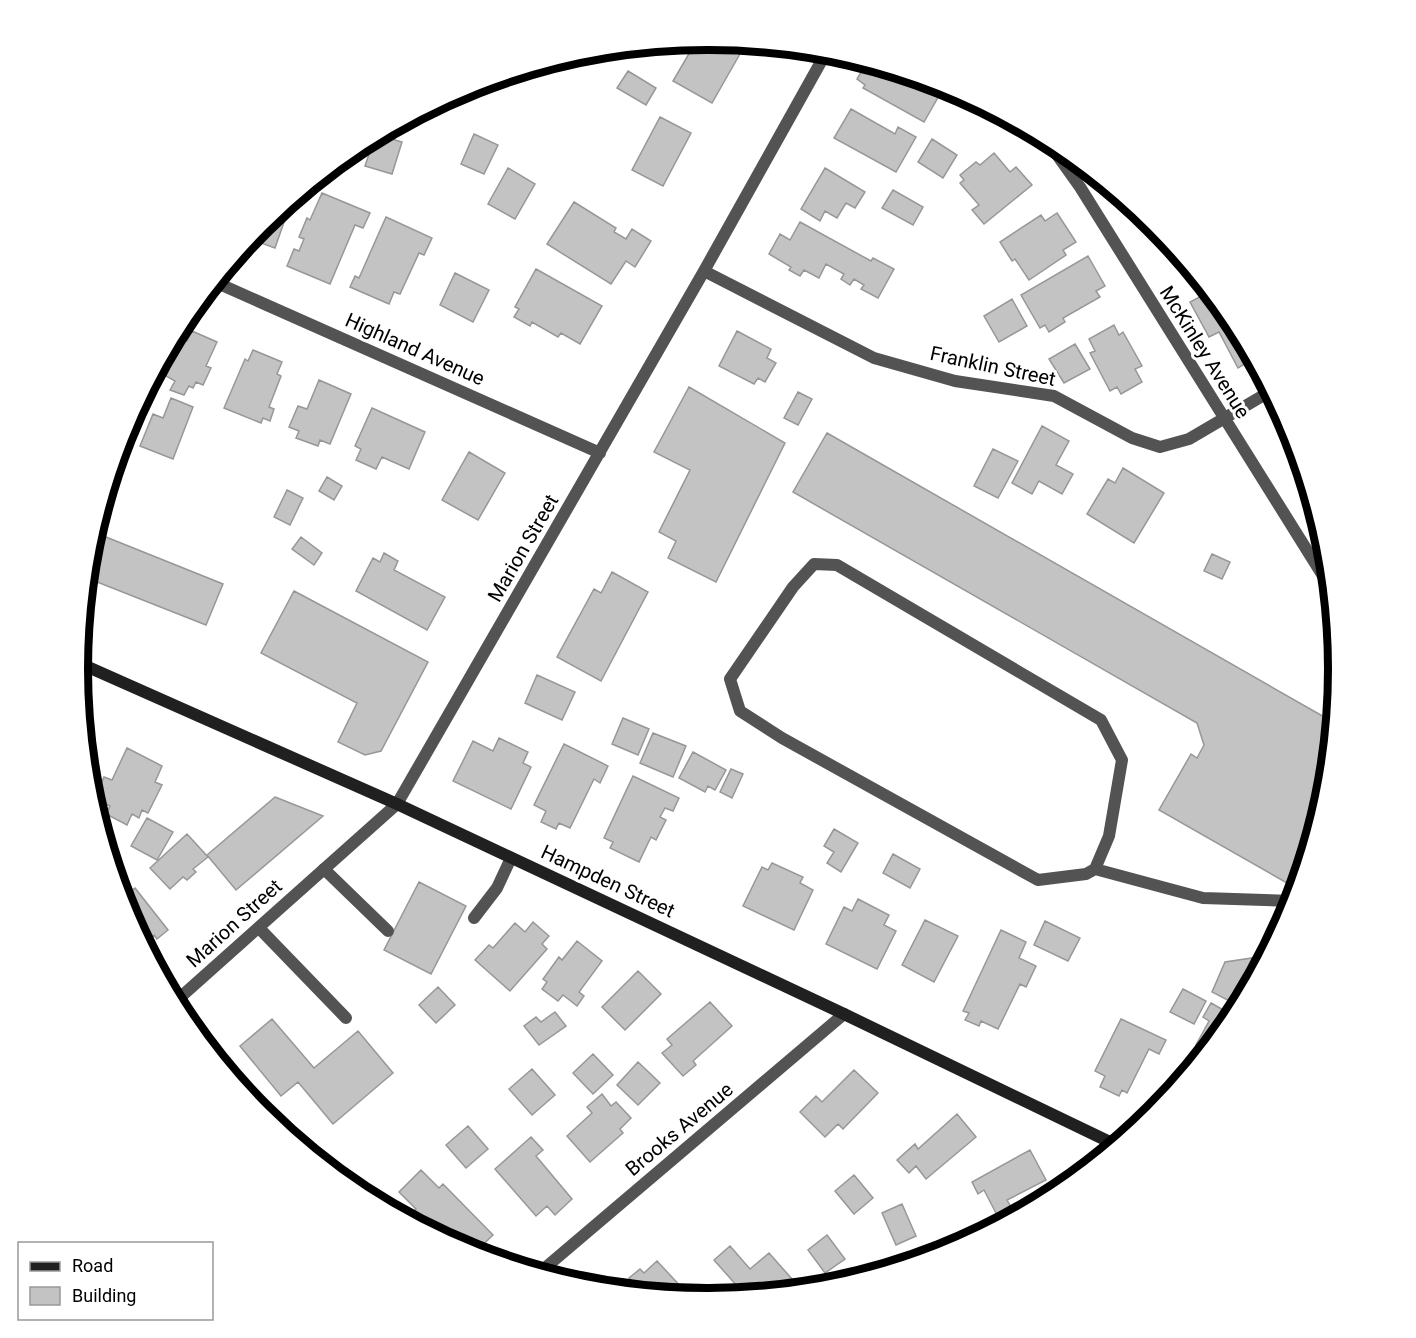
<svg xmlns="http://www.w3.org/2000/svg" width="1416" height="1338" viewBox="0 0 1416 1338" font-family="Roboto,sans-serif">
<style>
.building{fill:#c3c3c3;stroke:#979797;stroke-width:1.5}
.lines{fill:none;stroke-linecap:round;stroke-linejoin:round}
.lane{stroke:#535353;stroke-width:12}
.street{stroke:#535353;stroke-width:12}
.secondary{stroke:#202020;stroke-width:12}
.labels{text-anchor:middle;dominant-baseline:central;stroke-width:6;stroke-linejoin:round;paint-order:stroke}
.street-label{font-size:20px;fill:#000;stroke:#fff}
.rim{fill:none;stroke:#000;stroke-width:8}
</style>
<rect width="100%" height="100%" fill="#fff"/>
<path class="building" d="M708 39 741 42 745 45 712 103 673 81 697 40Z
M867 62 940 84 944 87 924 122 863 88 865 85 857 79Z
M628 71 656 88 646 105 617 88Z
M851 109 895 134 898 127 916 137 896 172 834 138Z
M660 117 691 133 663 186 632 170Z
M474 134 498 145 484 174 461 164Z
M378 135 402 142 392 174 365 166 375 136Z
M932 139 957 155 943 178 918 162Z
M994 153 1010 172 1016 167 1032 185 984 224 972 210 979 205 960 183 964 180 960 175 976 162 980 165Z
M508 168 535 184 515 219 488 204Z
M825 168 865 192 855 208 846 203 837 218 825 211 820 221 801 209Z
M893 190 923 207 913 225 882 208Z
M322 193 370 213 363 228 355 225 330 284 287 266 294 249 299 251 304 239 299 237 307 218 310 220Z
M574 202 616 228 614 232 626 239 632 229 651 241 635 267 626 261 611 284 547 244Z
M287 204 290 205 275 248 250 239 263 223Z
M1057 213 1076 242 1063 250 1066 255 1029 280 1015 259 1012 261 1000 242 1041 215 1045 221Z
M386 217 432 238 424 255 419 253 400 294 394 292 389 304 350 287 355 276 359 278Z
M800 222 871 261 873 258 894 269 878 298 861 289 864 285 854 279 850 285 841 279 844 274 826 264 819 278 804 270 800 276 789 270 791 267 769 254 780 234 790 240Z
M1088 256 1105 286 1096 291 1100 297 1063 318 1065 322 1049 332 1045 325 1040 328 1021 295Z
M536 269 602 306 580 344 561 333 558 337 532 322 530 326 514 317 519 309 515 307Z
M455 273 489 290 473 322 440 305Z
M1209 292 1232 319 1253 359 1238 368 1219 332 1209 337 1190 302Z
M1012 299 1027 326 999 342 984 316Z
M1114 325 1119 335 1123 332 1142 366 1135 369 1142 382 1121 394 1117 387 1110 391 1090 353 1095 351 1089 339Z
M192 331 217 342 206 366 211 368 203 385 196 382 193 388 189 386 184 395 170 390 175 381 166 376 182 339 187 341Z
M737 331 771 349 767 358 776 363 765 382 758 378 754 384 719 366Z
M1075 344 1090 369 1064 383 1049 359Z
M253 350 282 362 277 374 281 376 269 407 274 409 270 421 263 418 261 423 224 408 245 359 248 361Z
M319 380 351 394 330 444 320 440 318 446 296 438 299 431 289 427 298 406 307 409Z
M689 387 785 443 716 582 668 558 676 541 659 532 690 470 654 452Z
M798 392 812 399 798 425 784 418Z
M171 398 193 407 173 459 140 446 153 414 163 418Z
M372 408 425 432 409 469 382 457 376 469 356 460 361 449 355 446Z
M1042 426 1069 441 1056 465 1073 474 1062 494 1039 481 1032 494 1012 483Z
M827 433 1333 722 1326 792 1310 843 1287 883 1159 810 1191 754 1197 758 1204 745 1197 723 793 492Z
M993 449 1018 461 998 498 974 486Z
M469 452 505 473 478 520 442 500Z
M1123 468 1164 493 1134 543 1087 514 1108 479 1115 483Z
M327 477 342 486 334 500 319 491Z
M287 490 303 498 290 525 274 517Z
M101 535 223 584 206 625 87 578 88 567Z
M301 537 322 553 314 565 292 549Z
M384 553 398 561 394 570 445 597 427 630 356 591 373 558 380 562Z
M1212 554 1230 562 1222 579 1204 571Z
M612 572 648 592 601 681 557 657 594 589 601 593Z
M294 591 428 662 381 751 365 755 338 742 357 703 261 653Z
M537 675 575 692 562 720 525 703Z
M623 718 649 729 638 755 612 744Z
M653 733 686 746 673 777 640 763Z
M499 738 528 752 523 763 531 767 511 809 453 781 473 741 493 751Z
M564 744 608 766 600 783 594 779 570 828 559 823 556 829 541 822 546 811 534 805Z
M127 748 162 766 155 782 162 785 148 813 142 810 139 818 132 814 127 825 106 814 110 806 94 798 104 777 112 780Z
M693 752 726 770 715 790 708 786 705 792 679 778Z
M731 769 743 774 732 798 720 792Z
M633 776 679 798 673 811 665 808 660 817 666 820 656 840 651 837 639 862 610 848 613 842 604 838Z
M275 797 323 816 236 890 207 855Z
M147 818 173 832 157 860 131 846Z
M834 829 858 843 841 872 827 863 834 852 824 846Z
M187 834 208 857 193 869 196 872 187 880 183 877 170 889 150 868Z
M893 854 920 869 910 888 883 873Z
M772 863 803 877 800 883 813 890 794 930 743 906 762 867 768 870Z
M419 882 466 906 431 974 384 950Z
M135 888 168 930 157 939 154 935 144 943 126 910 122 898Z
M858 899 889 915 884 925 896 931 877 969 826 944 844 907 852 911Z
M925 920 958 936 934 982 902 965Z
M1045 921 1080 938 1068 961 1034 945Z
M533 922 549 936 542 944 547 949 510 991 475 960 489 945 493 948 515 923 525 932Z
M1001 930 1026 942 1019 958 1036 966 1026 987 1020 984 998 1029 981 1021 979 1026 965 1020 969 1013 963 1011Z
M577 941 602 961 579 992 584 996 577 1006 563 995 558 1001 542 989 547 982 543 979 559 957 562 960Z
M1265 956 1239 1006 1212 992 1225 962Z
M638 971 661 994 625 1030 602 1007Z
M438 987 455 1005 436 1023 419 1005Z
M1183 989 1206 1001 1194 1024 1170 1012Z
M710 1002 732 1026 693 1061 696 1065 683 1076 662 1053 672 1045 667 1039Z
M1211 1003 1234 1016 1205 1052 1206 1050 1196 1045 1209 1021 1203 1017Z
M555 1012 566 1026 539 1045 524 1026 536 1017 541 1022Z
M272 1019 314 1068 358 1031 393 1073 333 1124 298 1082 281 1096 240 1046Z
M1121 1019 1166 1040 1159 1054 1149 1049 1127 1093 1122 1090 1119 1096 1100 1087 1105 1076 1095 1071Z
M593 1054 613 1075 593 1094 573 1073Z
M638 1062 660 1083 638 1105 617 1085Z
M532 1069 555 1095 532 1115 509 1089Z
M854 1070 878 1093 843 1129 838 1124 825 1137 800 1112 816 1096 822 1102Z
M602 1094 611 1106 616 1102 631 1118 620 1129 623 1133 590 1162 567 1136 592 1113 587 1107Z
M957 1114 976 1137 926 1179 916 1166 909 1173 897 1160 915 1144 918 1149Z
M468 1126 488 1149 466 1168 446 1145Z
M531 1137 543 1150 536 1156 572 1199 555 1215 547 1206 536 1216 495 1169Z
M1030 1150 1046 1180 1007 1200 1011 1207 997 1215 984 1190 978 1194 972 1182Z
M421 1170 439 1188 443 1184 493 1235 474 1253 424 1228 411 1214 416 1209 399 1192Z
M854 1175 873 1198 854 1214 835 1191Z
M902 1204 916 1236 896 1245 882 1213Z
M827 1235 845 1259 825 1273 808 1250Z
M730 1246 750 1269 769 1253 792 1279 783 1287 787 1291 745 1295 714 1260Z
M657 1261 683 1289 676 1296 624 1291 633 1282 629 1278 640 1269 644 1273Z"/>
<g class="lines">
<path class="lane" d="M324 869 388 931
M1095 869 1109 836 1122 760 1101 720 837 565 814 564 793 587 730 679 740 711 782 738 1038 880 1086 874 1095 869 1203 898 1293 901
M474 918 497 888 511 858
M259 928 346 1018"/>
<path class="street" d="M1045 138 1080 187 1330 587
M704 271 874 358 955 381 1054 396 1132 438 1160 447 1189 439 1271 391
M215 282 600 453
M175 1002 397 804 704 271 827 51
M539 1273 844 1014"/>
<path class="secondary" d="M79 663 397 804 844 1014 1116 1145"/>
</g>
<g class="labels">
<g class="street-label">
<text transform="translate(415 349) rotate(24)">Highland Avenue</text>
<text transform="translate(1205 352) rotate(58)">McKinley Avenue</text>
<text transform="translate(993 366) rotate(12)">Franklin Street</text>
<text transform="translate(523 548) rotate(-60)">Marion Street</text>
<text transform="translate(608 881) rotate(25)">Hampden Street</text>
<text transform="translate(234 923) rotate(-42)">Marion Street</text>
<text transform="translate(679 1129) rotate(-40)">Brooks Avenue</text>
</g>
</g>
<path d="M0 0H1416V1338H0ZM707 50H709A619 619 0 0 1 1328 669V669A619 619 0 0 1 709 1288H707A619 619 0 0 1 88 669V669A619 619 0 0 1 707 50Z" fill="#fff" fill-rule="evenodd"/>
<path class="rim" d="M707 50H709A619 619 0 0 1 1328 669V669A619 619 0 0 1 709 1288H707A619 619 0 0 1 88 669V669A619 619 0 0 1 707 50Z"/>
<rect x="18" y="1242" width="195" height="78" fill="#ffffff" stroke="#999999" stroke-width="1.5"/>
<rect x="30" y="1262" width="30" height="9" fill="#202020" stroke="#999999" stroke-width="1.5"/>
<text x="72" y="1272" font-size="18" fill="#000000">Road</text>
<rect x="30" y="1287" width="30" height="18" fill="#c3c3c3" stroke="#999999" stroke-width="1.5"/>
<text x="72" y="1302" font-size="18" fill="#000000">Building</text>
</svg>
